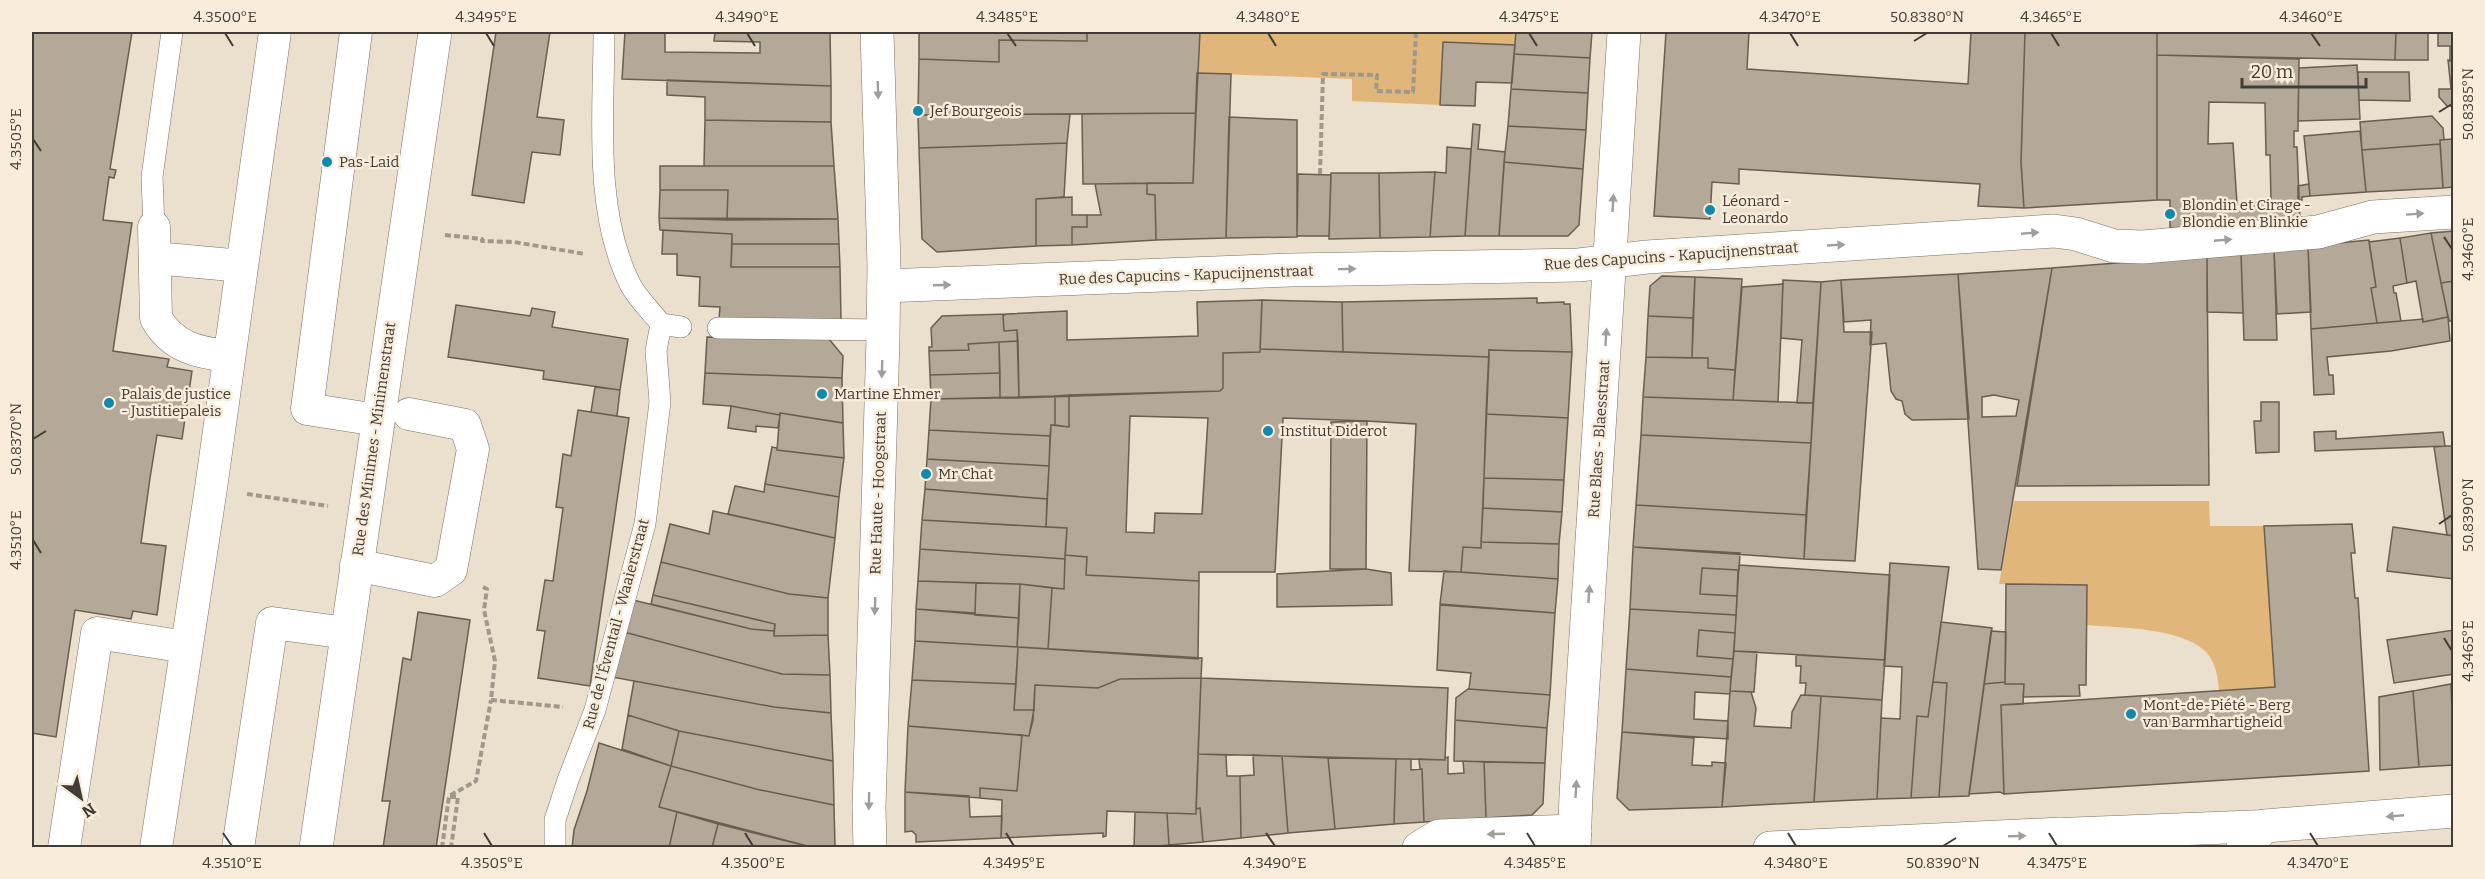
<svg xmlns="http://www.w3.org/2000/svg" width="2485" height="879" viewBox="0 0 2485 879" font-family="Bitter,serif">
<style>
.green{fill:#e1b67b}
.building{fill:#b4a898;stroke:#695e50;stroke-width:1.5;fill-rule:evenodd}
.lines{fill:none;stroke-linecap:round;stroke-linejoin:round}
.service-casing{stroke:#7d7263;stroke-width:22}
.pedestrian-casing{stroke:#7d7263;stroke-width:33}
.minor-casing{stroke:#7d7263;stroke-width:34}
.tertiary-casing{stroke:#7d7263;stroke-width:34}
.path{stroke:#a0988b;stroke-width:4;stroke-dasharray:6 3;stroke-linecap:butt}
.service{stroke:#fff;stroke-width:21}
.pedestrian{stroke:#fff;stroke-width:32}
.minor{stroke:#fff;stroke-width:33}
.tertiary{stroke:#fff;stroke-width:33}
.oneway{fill:#a09e9a}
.ticks{fill:none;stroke:#413c35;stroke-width:2}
.poi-dot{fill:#1089ac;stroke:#f9ecdb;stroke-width:2}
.labels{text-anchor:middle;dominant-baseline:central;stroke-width:5;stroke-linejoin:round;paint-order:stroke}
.poi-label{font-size:15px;fill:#413c35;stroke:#f9ecdb;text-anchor:start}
.street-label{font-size:15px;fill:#413c35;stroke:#f9ecdb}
.neatline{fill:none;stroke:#413c35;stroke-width:2}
.ticks-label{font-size:15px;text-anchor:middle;fill:#413c35}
</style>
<rect width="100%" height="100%" fill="#ebdfce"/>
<path class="green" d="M1200 32H1516L1515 45 1443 43 1440 105 1352 101V79L1197 73Z
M2014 501H2209L2210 526H2264L2275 687 2219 691C2218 677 2216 662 2205 651 2179 627 2120 628 2086 625V585L1999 584Z"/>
<path class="building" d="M32 32H132L110 169 116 170 114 178 109 177 103 220 132 223 113 351 169 359 167 367 192 371 182 439 157 435 150 478 141 543 166 546 157 615 133 611 131 619 75 610 56 737 32 733Z
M496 32H550L537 117 564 120 560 155 532 152 524 203 472 195Z
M625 32H665V52L760 53V42L714 41 715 32H830L831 86 622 79Z
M919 32H1087V41L999 40V62L919 59Z
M1087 32H1200L1196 113 918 115 919 59 999 62V40L1087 41Z
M1516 32H1592L1590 58 1514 54Z
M1666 32H1749L1747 69 1968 84 1971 32H2025L2021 162 2024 208 1978 206 1980 184 1739 169V184L1712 182 1710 219 1654 216Z
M2025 32H2157V200L2024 208 2021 162Z
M2157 32H2396L2395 60 2157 55Z
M2396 32H2428V60H2395Z
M2438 32H2454V61H2450V46H2438Z
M1443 42 1515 45 1512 83 1476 82 1475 106 1440 105Z
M1514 54 1590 58 1588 93 1511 89Z
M2157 55 2299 59 2298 131H2294V147H2297L2300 220 2170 228V200H2157ZM2209 102 2265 103 2266 155H2270L2271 202 2237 204 2233 143 2208 144Z
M2448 60 2454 61V106H2447L2439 97V89H2451Z
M2357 65 2360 119 2298 121 2299 68Z
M2358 72H2409L2410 101 2359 100Z
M1197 73 1231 74 1226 238 1156 240 1155 195 1147 194V183H1193Z
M667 80 831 86V122L705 120V97L667 95Z
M1511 89 1588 93 1586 130 1508 126Z
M2453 106H2454V187L2443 188 2440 140 2453 139Z
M1196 113 1193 183 1083 184 1082 114Z
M1070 114 1067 143 919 148 918 115Z
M2432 116 2443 128 2444 140H2440V144L2362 150 2360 122Z
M1229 117 1297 120V237L1226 238Z
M705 120 831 122 834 166H704Z
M1473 124 1480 125 1478 149 1505 152 1499 236H1465Z
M1508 126 1586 130 1583 169 1504 162Z
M2360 131 2366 192 2310 196 2304 136Z
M1067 143 1064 197 1036 199V246L937 252 922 239 919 148Z
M2440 144 2443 188 2366 192 2362 150Z
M1447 147 1471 149 1465 236 1430 237 1435 172 1446 173Z
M1504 162 1583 169 1579 225 1568 236H1499Z
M660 166H834L838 219 727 220 728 190H660Z
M1435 172 1430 237 1380 238 1379 173Z
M1331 173H1379L1380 238 1329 239Z
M1298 174 1331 175 1329 236H1297Z
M1147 183V194L1155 195 1156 240 1072 245V227H1087V215H1101L1095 184Z
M2309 184 2310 196 2302 197V200H2298V186Z
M660 190H728L727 220 659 218Z
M1072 197V215H1087V227H1072V245L1036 246V199Z
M659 218 838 219 839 244H732V234L660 230Z
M663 230 732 234 731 267H840L841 320 719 319 720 307 699 306 700 277 677 275V254H662Z
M2454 231V281L2441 283 2431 233Z
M2431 233 2448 317 2423 322 2416 281 2407 283 2400 238Z
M2400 238 2407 283 2393 286 2394 293H2396L2401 321 2377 323 2371 288 2376 287 2369 242Z
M2369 240 2376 287 2371 288 2377 323 2311 329 2308 246Z
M732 244H839L840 267H731Z
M2308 246 2311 312 2277 314 2274 250Z
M2274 250 2277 340H2244L2241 253Z
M2241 253 2243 313 2207 312V256Z
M2207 256 2209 485 2017 486 2052 268Z
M2052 268 2001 570 1978 569 1958 274ZM1994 395 2019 400 2016 416 1982 417V397Z
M1958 274 1969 419 1912 420 1905 414 1902 401 1896 399 1891 391 1886 343 1870 345 1871 320 1844 322 1841 280Z
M1662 276 1695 277 1693 318 1648 316 1650 286Z
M1695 277 1742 279 1735 370 1708 368V358H1692Z
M1783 280 1821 282 1813 403H1797L1802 340 1781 338Z
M1841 280 1844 332H1872L1855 561 1804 559 1821 282Z
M2454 281V321H2449L2441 283Z
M1783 284 1778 402 1733 400 1742 287Z
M1537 298V303L1564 302V304H1570L1572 352 1489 350V357L1343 352 1342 302Z
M1262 300 1342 302 1343 352 1260 349Z
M1262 300 1260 352 1223 353V388L1220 391 1019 398 1017 330 1004 331 1003 316 1006 314 1067 311V340L1198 336 1197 302Z
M456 305 530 316 532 308 555 312 552 327 628 339 620 390 543 379 544 371 448 357Z
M1006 314 1003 316 1004 331 1017 330 1018 341 968 344 969 350 929 351V347H932L931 328 942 316Z
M1648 316 1693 318 1692 358 1646 357Z
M2448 317 2450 341 2391 351 2327 357 2329 375H2333L2334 394 2314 395 2311 329 2423 319V322Z
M707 337 829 339 843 356 842 378 705 373Z
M1018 341 1019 398H1000L999 342Z
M999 342 1000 373 930 375 929 351 969 350 968 344Z
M1260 349 1489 357 1481 548 1463 547 1461 572 1409 571 1416 424 1367 421 1283 418 1275 572H1199V581L1086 575 1087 557 1065 555 1067 528 1046 527 1051 425 1069 427V395L1220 391 1223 388V353L1260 352ZM1130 416 1208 418 1202 514 1155 513 1154 533 1126 532Z
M1489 350 1572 352 1568 418 1486 414Z
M1646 357 1708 358V368L1735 370 1733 400 1643 397Z
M705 373 842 378 843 423 780 413V415L731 406 703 404Z
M1000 373V398L931 399 930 375Z
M595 387 620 390 617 416 591 412Z
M1069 395V427L1055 425V396Z
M1055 396V425H1051L1050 436 929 430 931 399Z
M1643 397 1813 403 1811 443 1641 435Z
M2261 402H2279V452L2256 453 2254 421H2261Z
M731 406 780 415 778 428 756 426V432L728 428Z
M578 410 629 418 590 686 538 678 545 631 537 630 545 580 553 581 563 508 556 507 563 454 571 456Z
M780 413 843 423 844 458 777 450Z
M1486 414 1568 418 1564 480 1484 478Z
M1367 421 1366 569H1330L1331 422Z
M929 430 1050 436 1049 466 927 459Z
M2336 431V439L2443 432 2445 446 2315 451 2314 432Z
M1641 435 1811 443 1806 515 1636 505Z
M2445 446H2454V536L2447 535 2434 447Z
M772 447 777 448V450L844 458 839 497 765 484Z
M927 459 1049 466 1047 499 925 489Z
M1484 478 1564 480 1562 512 1483 508Z
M765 484 839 497 835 538 728 514 735 486 764 492Z
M925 489 1047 499 1046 527 922 520Z
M1636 505 1806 515 1804 559 1633 547Z
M1483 508 1562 512 1559 544 1481 542Z
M713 511 835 538 828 598 789 594 661 562 670 524 709 534Z
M922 520 1067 528 1065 559 920 549Z
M2352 524 2355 553H2351L2355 598H2358L2369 771 2004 794 2001 705 2275 687 2264 526Z
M2393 527 2454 536V579L2387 571Z
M1481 542 1559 544 1558 579 1461 572 1463 547 1481 548Z
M1633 547 1740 553 1739 570 1702 568 1700 594 1737 596 1736 615 1630 609Z
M920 549 1065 559 1064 589 1020 584 918 581Z
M1065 555 1087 557 1086 575 1199 581 1198 659 1048 649 1052 588 1064 589Z
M661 562 789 594 828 598V635L774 636 775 624 653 595Z
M1890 563 1949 567 1928 717 1917 716 1911 798 1877 799 1881 718 1900 719 1902 667 1884 666Z
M1739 565 1890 575 1885 660 1734 651Z
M1702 568 1738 570 1737 596 1700 594Z
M1366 569 1391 573 1392 605 1277 607V574Z
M1444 571 1558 579 1555 613 1440 604Z
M918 581 976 583 975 613 916 609Z
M976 583 1020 584 1019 618 975 615Z
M1020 584 1052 588 1048 649 1017 647Z
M2006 584 2087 585 2086 685H2079L2080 696 2023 697 2024 684H2005Z
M653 595 775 624 774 631 751 629 651 604Z
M633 600 751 629 774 631V636L828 635 830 675 782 674 624 632Z
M1440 605 1555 613 1550 695 1469 689 1471 673 1437 670Z
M916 609 1019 618 1017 647 915 641Z
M1630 609 1736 615 1735 633 1699 630 1697 656 1733 659 1731 677 1626 669Z
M418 612 470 620 436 848H383L390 801H382L403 658 411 660Z
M1941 622 1992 628 1969 796 1939 797 1947 683 1933 682Z
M1699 630 1735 633 1733 659 1697 656Z
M2454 630V674L2394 683 2387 640Z
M1991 631 2006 632 2005 682 1984 684Z
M624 632 782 674 830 675 831 713 774 707 612 677Z
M915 641 1018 647 1016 684 912 680Z
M1018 647 1202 658 1201 678 1120 679 1098 688 1035 685 1034 710H1014Z
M1734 651 1757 652 1754 692 1730 691Z
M1796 655 1885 660 1882 700 1805 695 1806 683H1800L1801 666H1796Z
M1626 669 1731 677 1730 694 1695 692 1694 719 1728 721V739L1622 732Z
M1201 678 1448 688 1445 760 1198 754Z
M1201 678 1196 814 1107 811 1106 836 1103 837V833L1001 838 1002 800 980 798V788L1017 791 1022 735 1029 736 1033 720 1035 685 1098 688 1120 679Z
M912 680 1016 684 1014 710H1034L1029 736 908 726Z
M634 681 774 707 831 713 833 761 679 731 628 715Z
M1933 682 1947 683 1939 797 1911 798 1917 716 1928 717Z
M2005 682V684H2024L2023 704 2001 705 2004 794 2000 792 1969 794 1984 684Z
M2451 684 2454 765 2419 767 2413 691Z
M1468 689 1550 695 1547 728 1455 720 1456 698Z
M1730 691 1751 692 1756 708 1754 726 1791 728 1792 712 1801 695 1821 696 1814 802 1722 807Z
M2413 691 2419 767 2380 770 2379 697Z
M1821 696 1882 700 1877 799 1814 802Z
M628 715 679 731 671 766 622 749Z
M1455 720 1547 728 1545 763 1454 761Z
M908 726 1022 735 1017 791 980 788V798L905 792Z
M679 731 833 761 834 805 756 789 671 766Z
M1622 732 1694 738 1692 765 1712 766V762L1726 763 1722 807 1629 810 1617 798Z
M599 743 671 766 659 807 677 812 669 848H572L574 830 587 791Z
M1198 754 1226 755 1227 776H1240L1241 838 1203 842 1200 808 1196 809Z
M1253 755 1282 756 1288 833 1241 838 1240 776 1254 775Z
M1282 756 1328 758 1335 829 1288 833Z
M1448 757V774L1464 773 1463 761 1484 762 1486 818 1424 822 1422 769H1420L1419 759 1445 760V758Z
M1328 758 1396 759 1394 824 1335 829Z
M1396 759H1411V770L1422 769 1424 822 1394 824Z
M1484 762 1545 763 1543 804 1532 815 1486 818Z
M671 766 756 789 834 805 835 848H815L659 807Z
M905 792 969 796 970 817 1002 816 1001 838 916 842V835L912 831 905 832Z
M1200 808 1203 842 1169 845 1167 813 1196 814V809Z
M677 812 718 824 712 848H669Z
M1135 812 1167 813 1169 845 1134 848Z
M718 824 815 848H712Z"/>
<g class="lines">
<g class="service-casing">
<path id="service" d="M604 32C604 112 593 210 630 284 637 298 651 311 661 324L681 327
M154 227 152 177 172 32
M718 328 883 330
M555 848V820L568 780 595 710 645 524 660 402 656 351 661 324"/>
</g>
<g class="pedestrian-casing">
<path id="pedestrian" d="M356 32 307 409 377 420
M154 227 156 318C172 347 198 353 229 356
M155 258 242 266
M356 565 435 581 451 570 473 449 465 425 409 414
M2061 834 2265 826
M64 848 97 633 186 647
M156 848 211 488 275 32
M238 848 272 623 347 633"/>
</g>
<g class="minor-casing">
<path id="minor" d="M884 286 1291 270 1579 265 1647 257 2054 231 2076 234 2114 246 2143 247 2318 232 2373 217 2454 212
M316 848 435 32
M1419 848 1439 836 1575 831
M1770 848 2061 834 2076 848
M2243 848 2265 826 2454 811"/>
</g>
<g class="tertiary-casing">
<path id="tertiary" d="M870 848 869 807 883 338 884 266 877 32
M1574 848 1576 795 1624 32"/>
</g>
<path class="path" d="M1320 174 1323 74 1377 75 1376 91 1413 92 1416 32
M445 235 482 239V241L514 242 585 254
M247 494 328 506
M483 587 487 589 484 610 495 661 491 700 563 707
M450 797H458L451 848
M442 848 449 796 476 781 491 700"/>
<use href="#service" class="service"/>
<use href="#pedestrian" class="pedestrian"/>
<use href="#minor" class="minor"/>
<use href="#tertiary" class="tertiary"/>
</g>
<defs><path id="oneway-solid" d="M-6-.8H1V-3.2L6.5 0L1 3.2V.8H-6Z" transform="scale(1.5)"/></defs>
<g class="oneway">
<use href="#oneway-solid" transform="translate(878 90) rotate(88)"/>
<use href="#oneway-solid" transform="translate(1613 203) rotate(-87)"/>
<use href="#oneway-solid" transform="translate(2415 214) rotate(-4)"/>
<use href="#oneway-solid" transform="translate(2030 233) rotate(-5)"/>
<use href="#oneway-solid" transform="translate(2223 240) rotate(-5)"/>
<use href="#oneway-solid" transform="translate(1836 245) rotate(-3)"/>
<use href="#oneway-solid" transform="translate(1347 269) rotate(-1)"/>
<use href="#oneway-solid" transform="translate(942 285) rotate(-2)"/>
<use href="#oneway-solid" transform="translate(1606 337) rotate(-86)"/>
<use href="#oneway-solid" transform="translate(882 369) rotate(92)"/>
<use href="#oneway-solid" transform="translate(1589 594) rotate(-86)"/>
<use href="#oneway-solid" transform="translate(875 606) rotate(92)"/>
<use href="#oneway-solid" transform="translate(1576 789) rotate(-87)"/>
<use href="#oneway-solid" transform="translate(869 801) rotate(91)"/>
<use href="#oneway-solid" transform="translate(2395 816) rotate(175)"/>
<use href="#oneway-solid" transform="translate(1496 834) rotate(178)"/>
<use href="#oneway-solid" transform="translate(2017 836) rotate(-2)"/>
</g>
<path class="ticks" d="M225 33 233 46M486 33 494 46M747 33 755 46M1007 33 1016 46M1268 33 1276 46M1529 33 1537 46M1790 33 1798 46M2051 33 2059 46M2311 33 2320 46M1914 41 1927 33M2439 112 2452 104M33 139 41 151M2444 237 2452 249M33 439 46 431M2439 524 2452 515M33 540 41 553M2444 638 2452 651M223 833 232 846M484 833 492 846M745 833 753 846M1006 833 1014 846M1266 833 1275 846M1527 833 1535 846M1788 833 1796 846M2049 833 2057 846M2310 833 2318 846M1943 846 1956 838"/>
<g class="poi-dot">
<circle cx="918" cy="111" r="6"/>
<circle cx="327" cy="162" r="6"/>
<circle cx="1710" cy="210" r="6"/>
<circle cx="2170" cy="214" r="6"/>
<circle cx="822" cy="394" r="6"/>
<circle cx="109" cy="403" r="6"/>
<circle cx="1268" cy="431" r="6"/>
<circle cx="926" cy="474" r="6"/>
<circle cx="2131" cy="714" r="6"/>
</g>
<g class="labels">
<g class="poi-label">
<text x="930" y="111">Jef Bourgeois</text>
<text x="339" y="162">Pas-Laid</text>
<text x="1722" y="201">Léonard -<tspan x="1722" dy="17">Leonardo</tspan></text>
<text x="2182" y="205">Blondin et Cirage -<tspan x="2182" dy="17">Blondie en Blinkie</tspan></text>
<text x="121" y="394">Palais de justice<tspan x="121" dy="17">- Justitiepaleis</tspan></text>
<text x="834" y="394">Martine Ehmer</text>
<text x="1280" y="431">Institut Diderot</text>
<text x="938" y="474">Mr Chat</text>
<text x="2143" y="705">Mont-de-Piété - Berg<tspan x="2143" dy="17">van Barmhartigheid</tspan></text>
</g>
<g class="street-label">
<text transform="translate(1671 256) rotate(-4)">Rue des Capucins - Kapucijnenstraat</text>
<text transform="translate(1186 275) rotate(-2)">Rue des Capucins - Kapucijnenstraat</text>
<text transform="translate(374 439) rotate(-82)">Rue des Minimes - Minimenstraat</text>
<text transform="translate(1599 439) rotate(-86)">Rue Blaes - Blaesstraat</text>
<text transform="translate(878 493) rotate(-88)">Rue Haute - Hoogstraat</text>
<text transform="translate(616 624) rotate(-75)">Rue de l'Éventail - Waaierstraat</text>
</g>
</g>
<rect width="2485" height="879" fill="none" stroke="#f9ecdb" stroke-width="66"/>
<g transform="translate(81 798) rotate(147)" stroke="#f9ecdb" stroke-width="4.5" paint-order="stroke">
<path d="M0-4.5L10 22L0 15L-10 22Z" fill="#413c35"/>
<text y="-9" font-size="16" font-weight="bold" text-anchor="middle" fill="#413c35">N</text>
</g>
<path d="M2242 78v9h124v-9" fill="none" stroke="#413c35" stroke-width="3"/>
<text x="2251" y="78" font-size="18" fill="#413c35" stroke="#f9ecdb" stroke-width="4.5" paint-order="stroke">20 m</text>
<rect x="33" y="33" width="2419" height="813" class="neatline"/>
<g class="ticks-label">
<text x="225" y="22">4.3500°E</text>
<text x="486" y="22">4.3495°E</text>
<text x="747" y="22">4.3490°E</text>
<text x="1007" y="22">4.3485°E</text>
<text x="1268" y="22">4.3480°E</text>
<text x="1529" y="22">4.3475°E</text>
<text x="1790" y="22">4.3470°E</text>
<text x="1927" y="22">50.8380°N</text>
<text x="2051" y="22">4.3465°E</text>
<text x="2311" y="22">4.3460°E</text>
<text transform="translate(2468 104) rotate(-90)" y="5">50.8385°N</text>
<text transform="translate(16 139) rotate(-90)" y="5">4.3505°E</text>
<text transform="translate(2468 249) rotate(-90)" y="5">4.3460°E</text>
<text transform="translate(16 439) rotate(-90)" y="5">50.8370°N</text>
<text transform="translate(2468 515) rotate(-90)" y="5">50.8390°N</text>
<text transform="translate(16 540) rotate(-90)" y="5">4.3510°E</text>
<text transform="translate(2468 651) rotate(-90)" y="5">4.3465°E</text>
<text x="232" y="868">4.3510°E</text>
<text x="492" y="868">4.3505°E</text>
<text x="753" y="868">4.3500°E</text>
<text x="1014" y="868">4.3495°E</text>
<text x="1275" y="868">4.3490°E</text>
<text x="1535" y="868">4.3485°E</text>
<text x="1796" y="868">4.3480°E</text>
<text x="1943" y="868">50.8390°N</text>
<text x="2057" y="868">4.3475°E</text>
<text x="2318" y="868">4.3470°E</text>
</g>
</svg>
